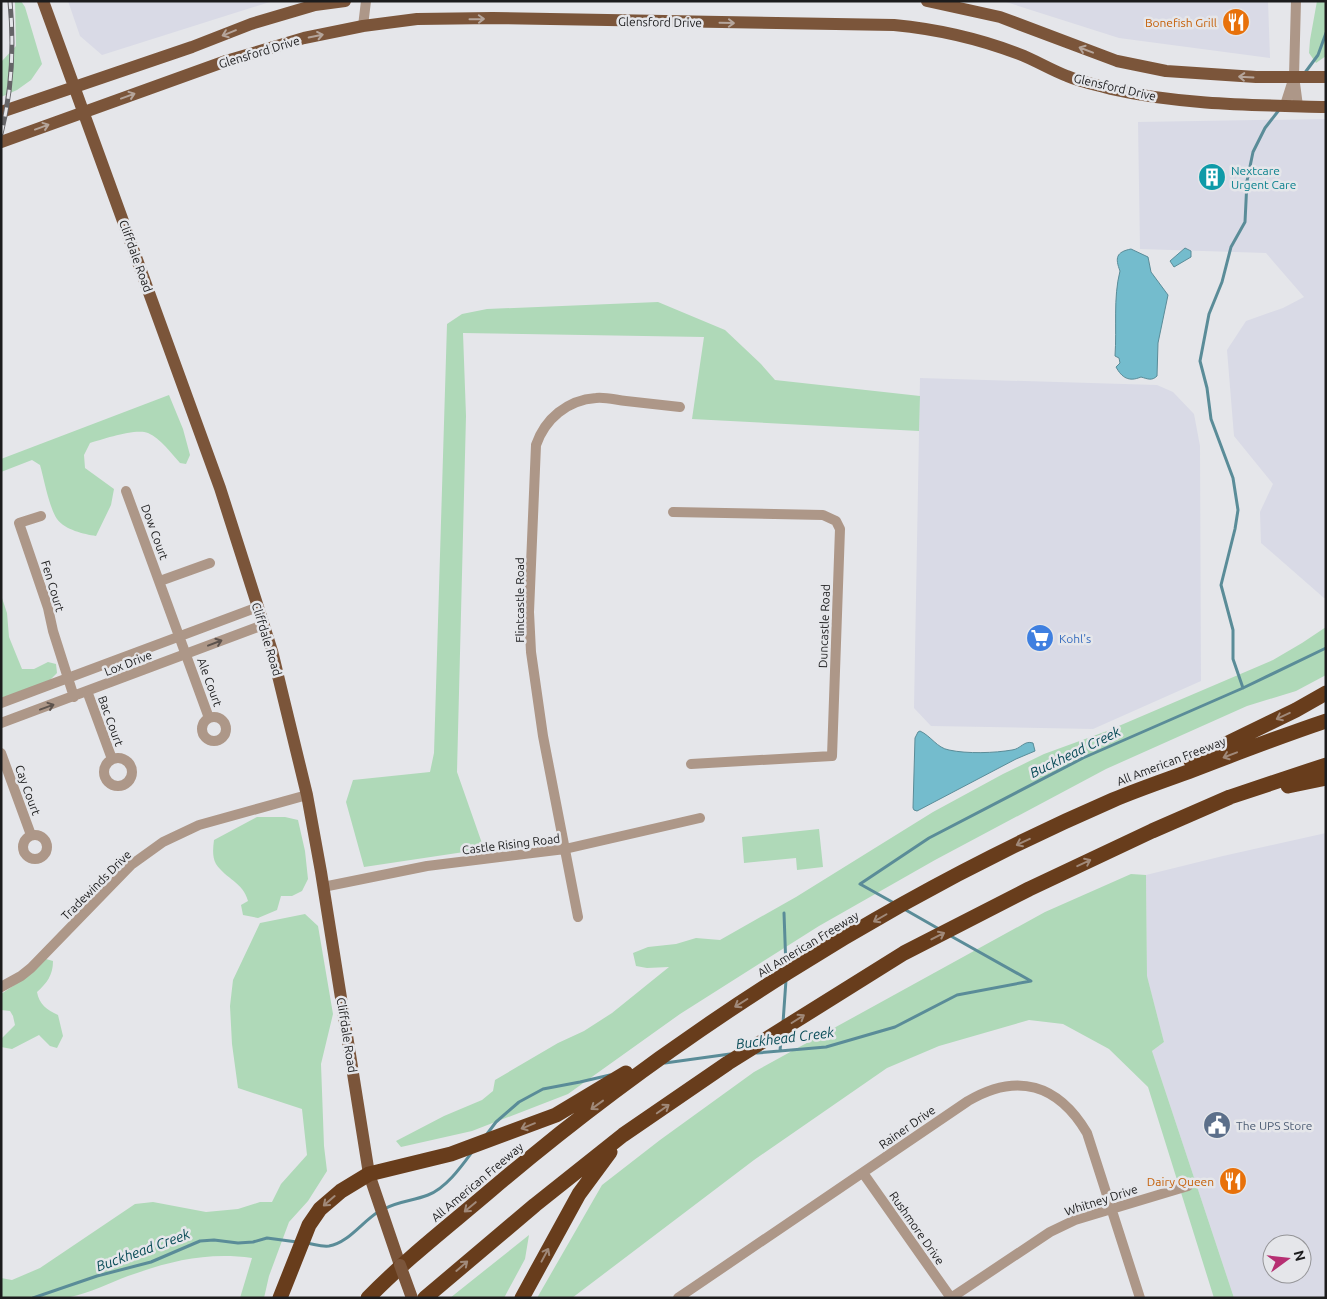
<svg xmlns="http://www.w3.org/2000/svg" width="1327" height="1299" viewBox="0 0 1327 1299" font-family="Ubuntu,sans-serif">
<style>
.built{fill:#d9dae6;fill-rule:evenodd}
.green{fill:#afd9b8}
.water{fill:#74bccd;stroke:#5a8c98}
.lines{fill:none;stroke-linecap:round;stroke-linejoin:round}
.stream{stroke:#5a8c98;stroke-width:3}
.minor{stroke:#ad9788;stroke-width:10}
.major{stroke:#7b553a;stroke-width:12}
.highway{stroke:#683d1c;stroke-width:15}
.rail-casing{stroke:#646467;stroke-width:5}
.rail{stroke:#e5e6ea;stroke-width:3;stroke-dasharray:9;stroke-linecap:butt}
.major-bridge{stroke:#7b553a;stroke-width:12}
.oneway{stroke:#b5a59b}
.oneway2{stroke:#5d534d}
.oneway3{stroke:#a08979}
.labels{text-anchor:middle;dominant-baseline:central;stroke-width:5;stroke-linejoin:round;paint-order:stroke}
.street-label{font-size:12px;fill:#1c1c1d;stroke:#e5e6ea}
.food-label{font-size:12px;fill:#c56008;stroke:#e5e6ea;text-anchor:end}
.culture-label{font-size:12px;fill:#0d838f;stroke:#e5e6ea;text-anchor:start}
.shop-label{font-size:12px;fill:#366cbe;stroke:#e5e6ea;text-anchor:start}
.service-label{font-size:12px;fill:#4e5e75;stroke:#e5e6ea;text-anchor:start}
.water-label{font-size:14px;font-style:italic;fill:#074a56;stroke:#e5e6ea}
</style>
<rect width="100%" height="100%" fill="#e5e6ea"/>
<path class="built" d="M68 1H273L102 55 80 36Z
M1003 1H1268L1270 58 1119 38Z
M1326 119V598H1324L1261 543 1260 512 1273 484 1234 436 1227 350 1246 321 1283 308 1304 297 1266 253 1140 249 1138 122Z
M920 378 1157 385 1173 392 1194 414 1200 446 1201 681 1093 729 931 726 914 708Z
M1326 833V1298H1234L1152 1051 1164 1042 1147 977 1146 875 1223 856ZM1272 1244H1302V1274H1272Z"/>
<path class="green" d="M15 1H21L25 7 42 64 31 80 17 90 1 97V62L16 46Z
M1317 1H1326V56L1316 63 1309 53 1310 40Z
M658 302 725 330 761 364 775 380 920 396 919 431 692 419 704 337 463 333 466 416 457 772 484 849 364 867 346 802 353 780 430 772 434 753 447 324 462 314 487 309Z
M169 395 183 429 190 455 186 464 180 463C171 453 161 439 148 433 136 428 103 439 90 443L84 455 85 468 114 489 111 505 96 536C84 534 65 530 57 519 49 507 44 479 40 465L32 460 1 472V459Z
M1 595 7 613 9 637 22 669H34L48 662 56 664 57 673 48 682 1 698Z
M1326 627V675L1296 691 1247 706 1106 769 935 860 819 926 680 1014 568 1094 472 1131 401 1147 396 1141 444 1116 482 1100 493 1091 495 1080 558 1043 584 1031 612 1013 669 967 647 968 636 966 633 953 648 947 676 944 696 938 720 940 796 897 933 812 1003 774 1044 754 1107 731 1273 660 1302 643Z
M257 817H285L298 820 305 851 308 879 302 891 292 896H281L277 910 258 918 243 915 241 905 248 901C243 882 226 879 216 864 212 857 213 848 214 840Z
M819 829 823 867 797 870 796 858 744 863 742 837Z
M1131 874 1146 875 1147 976 1164 1042 1152 1051 1234 1298H1214L1148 1087 1109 1049 1063 1024 1029 1020 939 1046 887 1068 754 1160 572 1298H537L602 1185 660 1140 754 1072 1045 912Z
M305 914 318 926 333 1014 321 1064 324 1146 327 1171 308 1201 289 1222 269 1276 264 1298H240L252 1258C206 1252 171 1261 128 1276 109 1283 90 1293 70 1297 53 1299 20 1298 1 1298V1278L12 1280 40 1268 135 1204 153 1202 206 1212 238 1209 260 1202H272L281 1184 307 1155 302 1109 238 1088 232 1044 230 1006 233 980 260 923Z
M46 959 53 961C53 975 47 983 37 992 39 1004 47 1010 58 1015L63 1036 57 1048 50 1046 39 1035 12 1049 1 1047V1039L15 1025 13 1016 10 1011 1 1010V994L16 984Z
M529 1235 525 1259 504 1298H450Z"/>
<path class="water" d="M1185 248 1191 251V257L1174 267 1170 261Z
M1131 249 1148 257 1151 272 1168 295 1158 343 1157 376C1152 381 1148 379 1141 377 1129 382 1122 378 1116 367L1120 363 1119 358 1115 356C1117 328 1113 298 1120 271 1115 258 1116 252 1131 249Z
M920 731C931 736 937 748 949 750 967 754 995 753 1012 750 1021 749 1024 740 1033 743L1035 751 1016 759 917 811 914 810 913 808 915 738 918 732Z"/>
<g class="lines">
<path class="stream" d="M1304 74 1318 55 1326 33
M1243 688 1233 659V630L1221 585 1235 529 1238 510 1233 478 1211 419 1207 388 1200 361 1209 314 1222 282 1231 247 1245 222 1247 181 1253 152 1265 128 1279 110
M894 903 860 884 929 838 1083 758 1243 688 1326 648
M904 909 939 929
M784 913 786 968
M783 1023 786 980
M780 1050 782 1034
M757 1053 826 1047 895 1027 957 995 1031 981 949 935
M665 1063 730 1054
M487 1134 496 1122 519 1102 543 1089 580 1082 610 1075
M384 1209C398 1201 413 1201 428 1195 446 1188 461 1167 472 1152
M306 1243C314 1244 321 1247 329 1246 348 1243 362 1222 378 1212
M33 1298 97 1276 151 1262 200 1241 214 1240 238 1243 253 1242 267 1238 297 1242"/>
<path class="minor" d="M1296 1 1294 76 1298 106
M363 26 366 1
M1285 105 1293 80
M126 491 209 718
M673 512 823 515 836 521 840 529 832 756 691 764
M41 516 19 523 48 608 53 631 74 697
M160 581 210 563
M87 691 112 759
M1 703 258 607
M202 729a12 12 0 1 1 24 0a12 12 0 1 1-24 0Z
M1 723 263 625
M1 753 31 835
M104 772a14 14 0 1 1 28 0a14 14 0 1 1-28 0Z
M23 847a12 12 0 1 1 24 0a12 12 0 1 1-24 0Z
M323 887 427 866 565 849 700 818
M578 917 543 736 531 652 529 612 536 445C545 419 567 400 596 398 606 397 616 400 626 401 644 403 662 405 680 407
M1 987 21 976 31 968 131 865 163 842 199 825 307 795
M863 1173 951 1298
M678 1298 968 1101C1017 1072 1058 1084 1087 1133L1140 1298
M951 1298 1050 1232 1075 1220 1188 1186"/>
<path class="major" d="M43 1 220 488 272 651 307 795 321 872 369 1174 400 1265
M927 1 1000 17 1117 61 1166 71 1256 77H1326
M1 112 192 47 251 24 315 5 345 1
M1 142 226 61 304 38 363 26 417 19 493 18 894 25C936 29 980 39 1019 54 1035 60 1051 70 1067 76 1081 82 1097 85 1111 89 1181 105 1254 105 1326 107"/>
<path class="highway" d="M1191 761 1296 710 1326 693
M1288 786 1326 778
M280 1298 309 1225 320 1209 341 1191 369 1174 451 1154 556 1115 626 1073
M368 1298C406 1259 450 1225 491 1190 676 1033 891 896 1113 800 1139 789 1166 780 1193 770 1237 753 1281 736 1326 721
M425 1298 535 1205 623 1135 728 1063 904 953 1029 889 1152 831 1230 797 1326 765
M522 1298 579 1194 610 1152"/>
<g class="rail-casing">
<path id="rail" d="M1 134C12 91 14 45 10 1"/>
</g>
<use href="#rail" class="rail"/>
<path class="major-bridge" d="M400 1265 412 1298"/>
</g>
<defs><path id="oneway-shaft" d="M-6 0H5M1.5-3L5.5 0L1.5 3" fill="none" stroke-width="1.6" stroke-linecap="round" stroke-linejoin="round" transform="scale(1.25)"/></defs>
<g class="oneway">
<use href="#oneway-shaft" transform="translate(477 19) rotate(-1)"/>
<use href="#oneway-shaft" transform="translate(727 23) rotate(1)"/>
<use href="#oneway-shaft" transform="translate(229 33) rotate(158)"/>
<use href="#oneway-shaft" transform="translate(316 36) rotate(-12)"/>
<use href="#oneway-shaft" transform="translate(1086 50) rotate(-159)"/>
<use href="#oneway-shaft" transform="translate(1246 77) rotate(-177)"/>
<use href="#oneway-shaft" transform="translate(128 96) rotate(-20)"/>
<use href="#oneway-shaft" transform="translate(42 127) rotate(-20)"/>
</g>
<g class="oneway2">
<use href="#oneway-shaft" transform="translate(215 643) rotate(-21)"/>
<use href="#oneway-shaft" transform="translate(47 707) rotate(-20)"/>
</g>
<g class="oneway3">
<use href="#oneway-shaft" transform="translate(1283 716) rotate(155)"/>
<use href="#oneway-shaft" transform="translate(1230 755) rotate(159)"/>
<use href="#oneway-shaft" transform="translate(1023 842) rotate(155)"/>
<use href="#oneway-shaft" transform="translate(1084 863) rotate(-25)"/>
<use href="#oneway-shaft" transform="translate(880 918) rotate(150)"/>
<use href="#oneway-shaft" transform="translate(938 936) rotate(-27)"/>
<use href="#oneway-shaft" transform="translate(741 1003) rotate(148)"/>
<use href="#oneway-shaft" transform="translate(798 1019) rotate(-32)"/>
<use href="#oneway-shaft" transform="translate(597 1105) rotate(144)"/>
<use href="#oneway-shaft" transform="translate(663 1109) rotate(-35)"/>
<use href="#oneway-shaft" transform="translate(528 1126) rotate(158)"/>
<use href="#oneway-shaft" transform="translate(329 1201) rotate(139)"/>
<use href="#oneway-shaft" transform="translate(470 1207) rotate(140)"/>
<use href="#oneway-shaft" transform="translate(545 1255) rotate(-62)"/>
<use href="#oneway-shaft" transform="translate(462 1266) rotate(-41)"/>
</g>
<defs>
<g id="restaurant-disc" transform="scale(1.4375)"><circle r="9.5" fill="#e8710a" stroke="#e5e6ea"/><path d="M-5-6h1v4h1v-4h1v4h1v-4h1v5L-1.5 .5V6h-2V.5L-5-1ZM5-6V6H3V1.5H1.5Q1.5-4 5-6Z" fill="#fff"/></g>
<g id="building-disc" transform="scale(1.4375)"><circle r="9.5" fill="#0f9aa8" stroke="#e5e6ea"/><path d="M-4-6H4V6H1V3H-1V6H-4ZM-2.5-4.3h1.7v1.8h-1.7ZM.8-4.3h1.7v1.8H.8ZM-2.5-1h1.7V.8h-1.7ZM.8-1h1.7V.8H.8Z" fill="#fff"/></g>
<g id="supermarket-disc" transform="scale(1.4375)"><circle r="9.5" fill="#3f7fe0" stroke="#e5e6ea"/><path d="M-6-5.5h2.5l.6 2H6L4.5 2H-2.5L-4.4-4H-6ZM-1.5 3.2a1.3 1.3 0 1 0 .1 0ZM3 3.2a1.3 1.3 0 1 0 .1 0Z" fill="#fff"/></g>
<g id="civic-disc" transform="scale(1.4375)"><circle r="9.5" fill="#5c6f8a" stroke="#e5e6ea"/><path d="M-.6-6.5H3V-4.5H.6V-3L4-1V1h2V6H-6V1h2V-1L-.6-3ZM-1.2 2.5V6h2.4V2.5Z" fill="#fff"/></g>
</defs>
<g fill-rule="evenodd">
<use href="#restaurant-disc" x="1236" y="22"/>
<use href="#building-disc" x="1212" y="177"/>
<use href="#supermarket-disc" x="1040" y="638"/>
<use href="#civic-disc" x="1217" y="1125"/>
<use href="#restaurant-disc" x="1233" y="1181"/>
</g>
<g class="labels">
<g class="street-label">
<text transform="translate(660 22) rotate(1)">Glensford Drive</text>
<text transform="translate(259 52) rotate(-17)">Glensford Drive</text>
<text transform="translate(1115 87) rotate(13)">Glensford Drive</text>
<text transform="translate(136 256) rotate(70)">Cliffdale Road</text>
<text transform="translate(155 532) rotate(70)">Dow Court</text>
<text transform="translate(53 586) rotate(73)">Fen Court</text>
<text transform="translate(519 600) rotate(-90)">Flintcastle Road</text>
<text transform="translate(824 626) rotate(-88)">Duncastle Road</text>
<text transform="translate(267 639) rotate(73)">Cliffdale Road</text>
<text transform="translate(128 663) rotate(-21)">Lox Drive</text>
<text transform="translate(210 682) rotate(70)">Ale Court</text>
<text transform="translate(111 721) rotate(70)">Bac Court</text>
<text transform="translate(1171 761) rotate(-21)">All American Freeway</text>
<text transform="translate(28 790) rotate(70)">Cay Court</text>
<text transform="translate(511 844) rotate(-7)">Castle Rising Road</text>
<text transform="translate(96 885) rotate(-45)">Tradewinds Drive</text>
<text transform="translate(808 944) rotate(-31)">All American Freeway</text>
<text transform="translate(347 1035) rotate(81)">Cliffdale Road</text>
<text transform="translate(907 1127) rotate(-35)">Rainer Drive</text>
<text transform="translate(477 1182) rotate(-40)">All American Freeway</text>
<text transform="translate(1101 1200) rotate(-18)">Whitney Drive</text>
<text transform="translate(917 1228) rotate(55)">Rushmore Drive</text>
</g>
<g class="food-label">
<text x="1217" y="22">Bonefish Grill</text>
<text x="1214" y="1181">Dairy Queen</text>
</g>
<g class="culture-label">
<text x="1231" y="170">Nextcare<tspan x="1231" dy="14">Urgent Care</tspan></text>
</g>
<g class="shop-label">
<text x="1059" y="638">Kohl's</text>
</g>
<g class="service-label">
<text x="1236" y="1125">The UPS Store</text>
</g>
<g class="water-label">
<text transform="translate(1075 752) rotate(-26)">Buckhead Creek</text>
<text transform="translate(785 1038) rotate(-7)">Buckhead Creek</text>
<text transform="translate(143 1250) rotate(-20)">Buckhead Creek</text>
</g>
</g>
<rect width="1327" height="1299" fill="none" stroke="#1c1c1d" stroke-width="5"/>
<g transform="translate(1287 1259) rotate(75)"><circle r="24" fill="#e5e6ea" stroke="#959598"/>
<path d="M0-4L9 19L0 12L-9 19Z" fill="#b62f72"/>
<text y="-8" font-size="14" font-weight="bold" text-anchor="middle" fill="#1c1c1d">N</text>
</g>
</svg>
